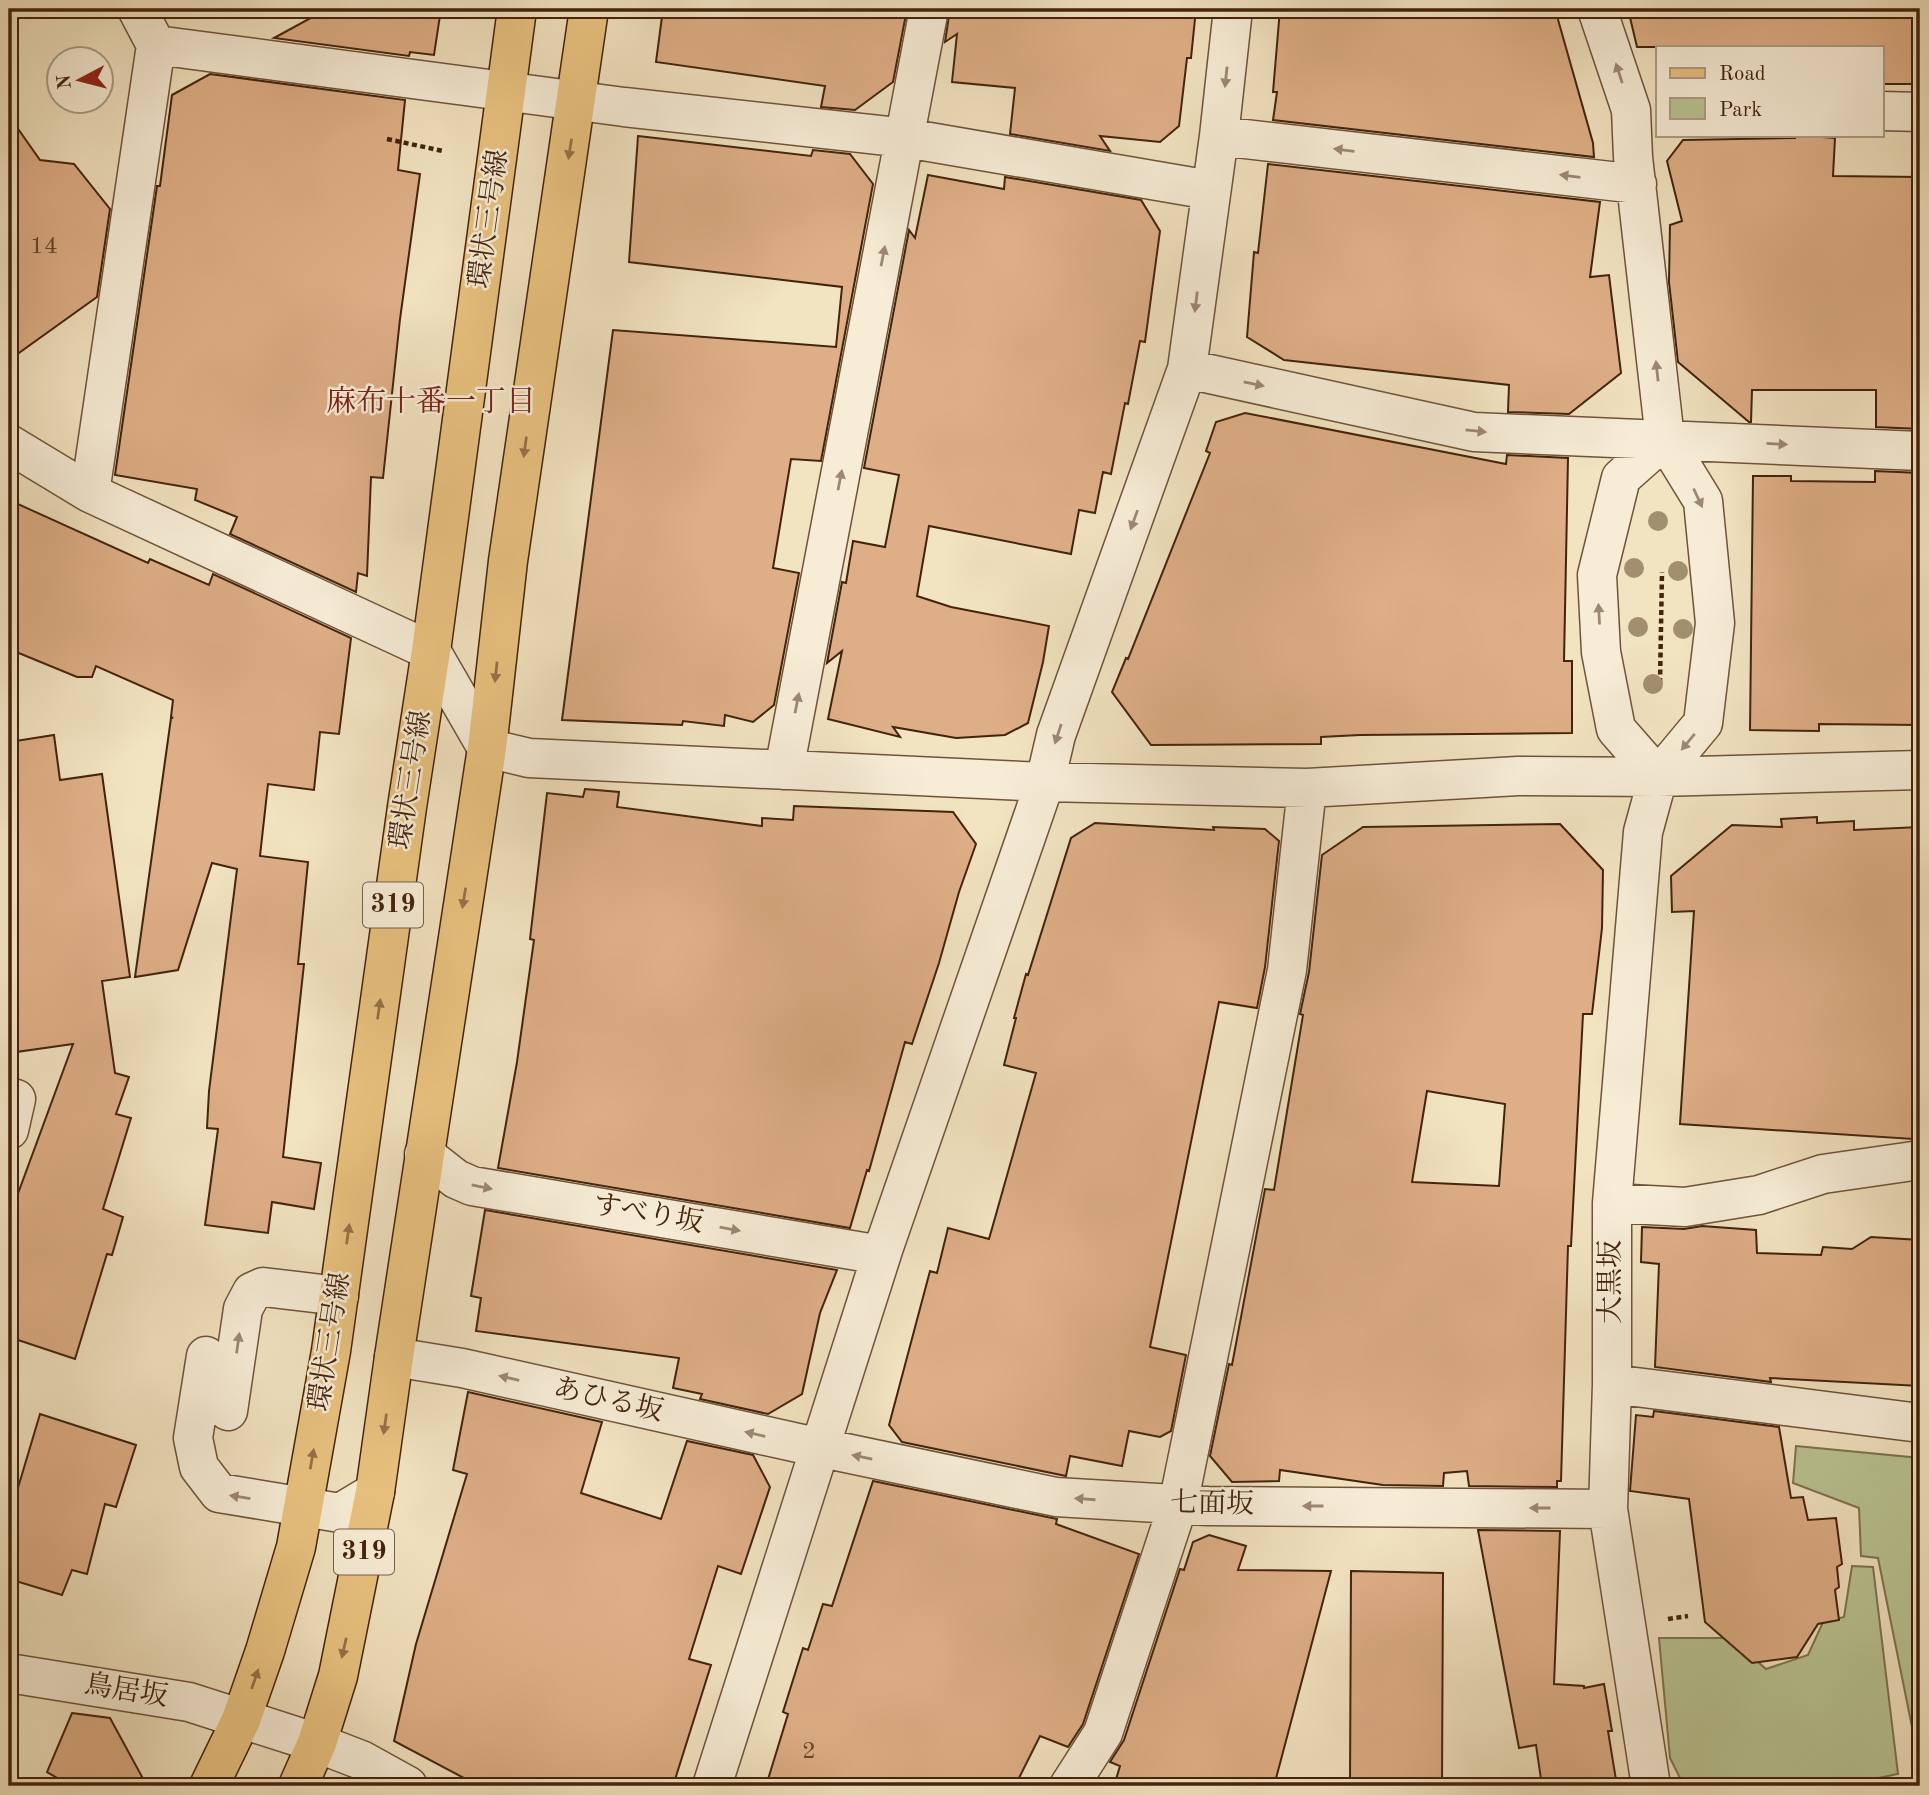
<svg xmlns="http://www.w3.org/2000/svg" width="1929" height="1795" viewBox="0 0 1929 1795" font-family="'Old Standard TT','Noto Serif JP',serif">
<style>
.green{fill:#b9c493;stroke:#7e7450;stroke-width:2}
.building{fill:#deae86;stroke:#43230c;stroke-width:2;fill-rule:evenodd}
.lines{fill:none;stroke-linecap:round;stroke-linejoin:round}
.minor-casing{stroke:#6f5339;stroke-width:41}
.major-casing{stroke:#43230c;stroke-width:41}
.path{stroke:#43230c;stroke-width:4.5;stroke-dasharray:5 3.5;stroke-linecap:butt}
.minor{stroke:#f7edd7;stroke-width:38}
.major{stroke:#e9c280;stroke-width:38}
.tree{fill:#a28f70}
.oneway{fill:#9d8872}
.oneway2{fill:#967246}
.labels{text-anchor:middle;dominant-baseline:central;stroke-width:5;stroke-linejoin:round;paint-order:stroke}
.number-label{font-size:24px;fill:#6a462a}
.shield{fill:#f7edd7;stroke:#796049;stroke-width:2}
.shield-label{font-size:26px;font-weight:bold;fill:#43230c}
.street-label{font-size:28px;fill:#43230c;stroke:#f7edd7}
.neighbourhood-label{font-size:30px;fill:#7a1f14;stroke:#f7edd7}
</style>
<rect width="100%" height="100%" fill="#f2e3c1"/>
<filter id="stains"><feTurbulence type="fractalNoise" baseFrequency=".00286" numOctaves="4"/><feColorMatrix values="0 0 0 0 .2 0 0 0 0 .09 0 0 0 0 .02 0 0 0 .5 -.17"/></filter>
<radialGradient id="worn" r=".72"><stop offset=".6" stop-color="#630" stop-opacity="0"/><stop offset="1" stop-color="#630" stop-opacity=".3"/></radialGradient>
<path class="green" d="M1796 1446 1920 1458V1743L1915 1742 1878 1558 1861 1556 1859 1508 1793 1483Z
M1852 1566 1873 1567 1898 1774 1839 1786H1684L1670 1758 1659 1638H1731L1766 1669 1808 1655 1823 1622 1844 1617Z"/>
<path class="building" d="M327 9H441L434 55 410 52 409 56 274 38Z
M663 9H907L893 82 855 110 821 107 825 86 656 62Z
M950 9H1196L1191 58H1187L1179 126 1160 142 1100 136 1110 151 1010 134 1015 88 952 82 957 34 945 42Z
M1280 9H1555L1593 143 1594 157 1273 120 1277 92H1273Z
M1628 9H1920V84H1882V47H1637Z
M210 74 405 100 398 170 420 174 400 319 383 478 371 477 367 576 358 573 356 592 230 534 237 517 195 500 197 489 115 475 157 186H160L172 95Z
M9 116 40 160 74 164 110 209 97 297 9 360Z
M1795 135 1835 138 1833 176 1920 177V429L1876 427V390H1752L1751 422H1749L1678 362 1669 282 1670 225 1682 221 1667 161 1683 140 1795 138Z
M638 136 811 156 813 150 850 154 873 184 821 461 791 459 773 568 799 573 774 705 753 722 725 715 724 726 683 721 682 725 562 720 613 330 836 347 842 287 629 262Z
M1268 164 1600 202 1590 277 1609 275 1621 373 1569 414 1508 412 1509 385 1284 360 1247 337 1254 252 1258 253Z
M928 175 1004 189 1005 177 1141 200 1160 231 1145 342 1140 341 1128 404 1125 403 1111 474 1103 472 1095 513 1079 510 1071 554 929 526 917 596 951 607 1049 626 1043 662 1028 723 1005 735 956 738 893 727 900 737 828 719 842 651 827 663 842 582 846 583 853 541 885 547 899 475 864 468 909 230 915 238Z
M1245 413 1506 464 1507 455 1568 458 1564 661H1572V733L1360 735 1321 737V744L1151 745 1112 692 1126 658 1128 659 1210 453 1206 451 1216 422Z
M1875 471 1920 473V725L1819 724V731L1750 730 1753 476H1791V481L1875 482Z
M9 500 148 563 150 559 209 585 213 574 351 638 339 734 320 732 314 790 268 784 260 856 308 862 298 964H304L283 1157 321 1163 314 1209 272 1202 268 1233 205 1225 218 1129 207 1128 209 1091 237 869 212 863 178 970 135 977 171 718H173L171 717 173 700 96 666 92 677H77L9 649Z
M54 735 60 780 102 774 130 977 102 981 115 1073 129 1077 116 1114 131 1118 103 1209 123 1217 112 1255 107 1254 75 1359 9 1337V1218L73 1044 9 1053V742Z
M585 789 619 792 617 807 762 826V818L793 820 794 806 953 812 976 844 959 892 939 963 912 1044 905 1042 869 1171 867 1170 850 1228 498 1168 517 1062 534 940 530 939 547 793 583 797Z
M1817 817V823L1854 821V830L1920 827V1025L1913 1139 1680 1124 1694 911 1672 912 1671 876 1732 825 1782 827 1781 819Z
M1095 823 1214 830 1213 827 1265 829 1279 841 1265 967 1257 1008 1219 1002 1150 1347 1186 1355 1171 1431 1160 1437 1129 1431 1122 1466 1070 1456 1066 1476 902 1442 889 1425 930 1271 937 1273 948 1228 989 1239 1036 1073 1004 1065 1016 1018H1014L1026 974 1028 975 1071 838Z
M1560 824 1603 870 1602 928 1592 1014H1583L1571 1246H1568L1561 1481H1557V1487L1469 1486 1467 1471 1444 1473 1443 1486 1383 1485 1280 1470 1279 1481 1232 1482 1210 1456 1229 1364 1232 1365 1265 1189 1274 1190 1303 1015 1300 1014 1309 972 1322 855 1363 827ZM1427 1091 1505 1104 1499 1186 1412 1182Z
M485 1210 837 1270 820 1313 802 1394 768 1414 700 1399 702 1394 673 1388 679 1358 476 1331 481 1298 471 1296Z
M1702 1226 1756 1230 1757 1253 1821 1255 1823 1247 1852 1249 1871 1237 1920 1240V1386L1770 1378 1771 1382 1655 1367 1659 1264 1641 1262 1642 1227 1684 1229Z
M468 1392 602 1422 581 1493 661 1519 687 1441 753 1455 770 1487 741 1574 718 1566 689 1659 711 1665 673 1786H479L394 1741 416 1644 467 1474 453 1470Z
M1654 1411 1779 1427 1791 1498 1803 1497 1808 1520 1836 1518 1842 1564 1837 1567 1839 1587 1835 1590 1839 1620 1818 1624 1797 1657 1752 1663 1705 1622 1689 1499 1630 1491 1636 1415 1653 1417Z
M40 1414 136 1445 116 1507 105 1504 87 1574 72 1570 62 1595 9 1579V1518Z
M873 1481 1057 1519 1056 1524 1139 1554 1083 1724 1068 1747 1040 1736 1015 1786H766L788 1714 783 1712 803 1648 808 1650 823 1604 832 1606Z
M1478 1530 1560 1531 1554 1684 1584 1686V1688L1604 1684 1612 1731H1608L1617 1786H1542L1536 1745 1519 1748Z
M1209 1535 1246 1546 1238 1570 1331 1571 1274 1786H1114L1120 1766 1110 1762 1124 1740 1180 1569 1184 1570 1193 1542Z
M1351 1571 1443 1573 1442 1786H1350Z
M72 1713 110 1718 147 1786H71L47 1772Z"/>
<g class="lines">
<g class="minor-casing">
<path id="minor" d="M137 9 156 45 624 107 906 138 1210 190
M1597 9 1631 110 1633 157 1665 439 1703 501 1715 623 1703 723 1658 777 1616 729 1601 652 1597 575 1621 478 1665 439
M1882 111 1920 112
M1219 136 1637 184
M1187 369 1474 432 1920 451
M9 444 90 493 431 651 487 748 529 758 1045 782 1307 788 1518 776 1658 777 1920 770
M90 493 156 45
M784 770 929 9
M9 1097 16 1099 9 1130
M424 1154 456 1179 472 1186 881 1255
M1612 1203 1685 1207 1759 1195 1823 1174 1920 1160
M206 1356 193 1438 199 1467 219 1493 340 1513 375 1492
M394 1357 462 1368 798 1443 1056 1497 1208 1506 1608 1509
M1612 1384 1920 1423
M228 1411 243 1309 252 1292 263 1287 339 1296
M9 1673 189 1702 317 1743 361 1760 408 1786
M712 1786 884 1247 1045 782 1056 735 1187 369 1219 136 1233 9
M1069 1786 1103 1733 1178 1505 1287 970 1307 788
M1651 1786 1608 1509 1612 1384V1203L1643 832 1658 777"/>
</g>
<g class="major-casing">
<path id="major" d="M209 1786 241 1720 265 1651 296 1547 331 1351 407 807 431 651 517 9
M298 1786 317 1743 338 1676 375 1492 394 1357 487 748 508 561 589 9"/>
</g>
<path class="path" d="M387 139 443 151
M1660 683 1662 572
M1668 1619 1688 1616"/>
<use href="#minor" class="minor"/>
<use href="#major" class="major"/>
</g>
<g class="tree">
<circle cx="1658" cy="521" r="10"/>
<circle cx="1634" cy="568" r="10"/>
<circle cx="1678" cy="571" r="10"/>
<circle cx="1638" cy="627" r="10"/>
<circle cx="1683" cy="629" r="10"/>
<circle cx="1653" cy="684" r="10"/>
</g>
<defs><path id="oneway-solid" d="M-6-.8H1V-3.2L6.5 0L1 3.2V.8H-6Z" transform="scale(1.75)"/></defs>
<g class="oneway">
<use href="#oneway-solid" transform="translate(1619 73) rotate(-108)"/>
<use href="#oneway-solid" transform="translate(1226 77) rotate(96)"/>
<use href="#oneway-solid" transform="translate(1344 150) rotate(-173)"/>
<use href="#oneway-solid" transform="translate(1570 176) rotate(-173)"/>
<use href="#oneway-solid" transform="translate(883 256) rotate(-79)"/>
<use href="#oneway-solid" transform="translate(1196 302) rotate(97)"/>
<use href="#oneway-solid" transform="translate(1657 371) rotate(-96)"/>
<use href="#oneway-solid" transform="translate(1254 384) rotate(12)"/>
<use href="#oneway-solid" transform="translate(1476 431) rotate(6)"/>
<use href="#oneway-solid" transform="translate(1777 444) rotate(3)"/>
<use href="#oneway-solid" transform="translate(840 480) rotate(-79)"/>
<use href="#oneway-solid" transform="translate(1698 498) rotate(65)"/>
<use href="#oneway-solid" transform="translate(1134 520) rotate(110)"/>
<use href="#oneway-solid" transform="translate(1599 614) rotate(-93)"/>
<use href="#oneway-solid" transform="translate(797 703) rotate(-79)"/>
<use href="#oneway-solid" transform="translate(1058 734) rotate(108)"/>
<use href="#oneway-solid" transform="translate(1688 742) rotate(130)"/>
<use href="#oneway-solid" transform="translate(482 1187) rotate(11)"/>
<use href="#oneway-solid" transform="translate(730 1229) rotate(10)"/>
<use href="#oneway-solid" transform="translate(238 1343) rotate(-82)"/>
<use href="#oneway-solid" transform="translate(509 1378) rotate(-167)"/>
<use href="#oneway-solid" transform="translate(755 1434) rotate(-167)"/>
<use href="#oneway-solid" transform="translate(862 1457) rotate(-168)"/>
<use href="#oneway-solid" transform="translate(240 1497) rotate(-171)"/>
<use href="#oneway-solid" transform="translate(1085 1499) rotate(-176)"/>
<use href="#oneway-solid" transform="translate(1313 1506) rotate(-180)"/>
<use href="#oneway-solid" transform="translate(1540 1508) rotate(-180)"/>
</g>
<g class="oneway2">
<use href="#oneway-solid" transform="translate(570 149) rotate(99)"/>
<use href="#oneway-solid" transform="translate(525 447) rotate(98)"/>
<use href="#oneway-solid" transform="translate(496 672) rotate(96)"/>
<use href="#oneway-solid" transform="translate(464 898) rotate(99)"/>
<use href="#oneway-solid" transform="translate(379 1009) rotate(-82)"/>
<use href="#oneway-solid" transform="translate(348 1234) rotate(-82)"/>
<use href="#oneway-solid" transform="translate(385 1424) rotate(98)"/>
<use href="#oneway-solid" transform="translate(312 1459) rotate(-80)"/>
<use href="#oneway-solid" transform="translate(344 1648) rotate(103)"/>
<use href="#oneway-solid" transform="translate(255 1679) rotate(-71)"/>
</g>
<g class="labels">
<g class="number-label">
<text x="44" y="247">14</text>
<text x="809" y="1752">2</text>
</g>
<g class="shield">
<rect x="363" y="882.5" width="60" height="45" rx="5"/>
<rect x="334" y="1529.5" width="60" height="45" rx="5"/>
</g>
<g class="shield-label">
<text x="393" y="905">319</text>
<text x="364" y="1552">319</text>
</g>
<g class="street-label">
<text transform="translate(490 219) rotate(-82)">環状三号線</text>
<text transform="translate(412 780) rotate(-81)">環状三号線</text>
<text transform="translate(648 1215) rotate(10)">すべり坂</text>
<text transform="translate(1612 1282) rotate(-90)">大黒坂</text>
<text transform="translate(331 1342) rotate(-81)">環状三号線</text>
<text transform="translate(608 1401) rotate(13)">あひる坂</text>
<text transform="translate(1212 1505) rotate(1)">七面坂</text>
<text transform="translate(126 1692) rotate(9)">鳥居坂</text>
</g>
<g class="neighbourhood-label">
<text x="431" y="403">麻布十番一丁目</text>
</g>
</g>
<rect width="1929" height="1795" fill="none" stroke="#f2e3c1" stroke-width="35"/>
<rect x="10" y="10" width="1908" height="1774" fill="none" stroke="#43230c" stroke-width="3.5"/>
<rect x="18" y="18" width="1894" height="1760" fill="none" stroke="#43230c" stroke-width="2"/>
<rect x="1656" y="46" width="228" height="91" fill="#f7edd7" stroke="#af9c86" stroke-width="2"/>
<rect x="1670" y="68" width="35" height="10" fill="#e9c280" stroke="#af9c86" stroke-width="2"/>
<text x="1719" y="80" font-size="21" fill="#43230c">Road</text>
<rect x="1670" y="98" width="35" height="21" fill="#b9c493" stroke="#af9c86" stroke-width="2"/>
<text x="1719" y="116" font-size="21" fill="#43230c">Park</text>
<g transform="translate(80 80) rotate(263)"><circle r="33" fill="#f7edd7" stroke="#af9c86" stroke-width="2"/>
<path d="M0-5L12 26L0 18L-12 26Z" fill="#8f2418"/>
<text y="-10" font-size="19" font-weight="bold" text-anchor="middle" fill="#43230c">N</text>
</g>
<rect width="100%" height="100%" filter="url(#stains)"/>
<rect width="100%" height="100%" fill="url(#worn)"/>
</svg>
